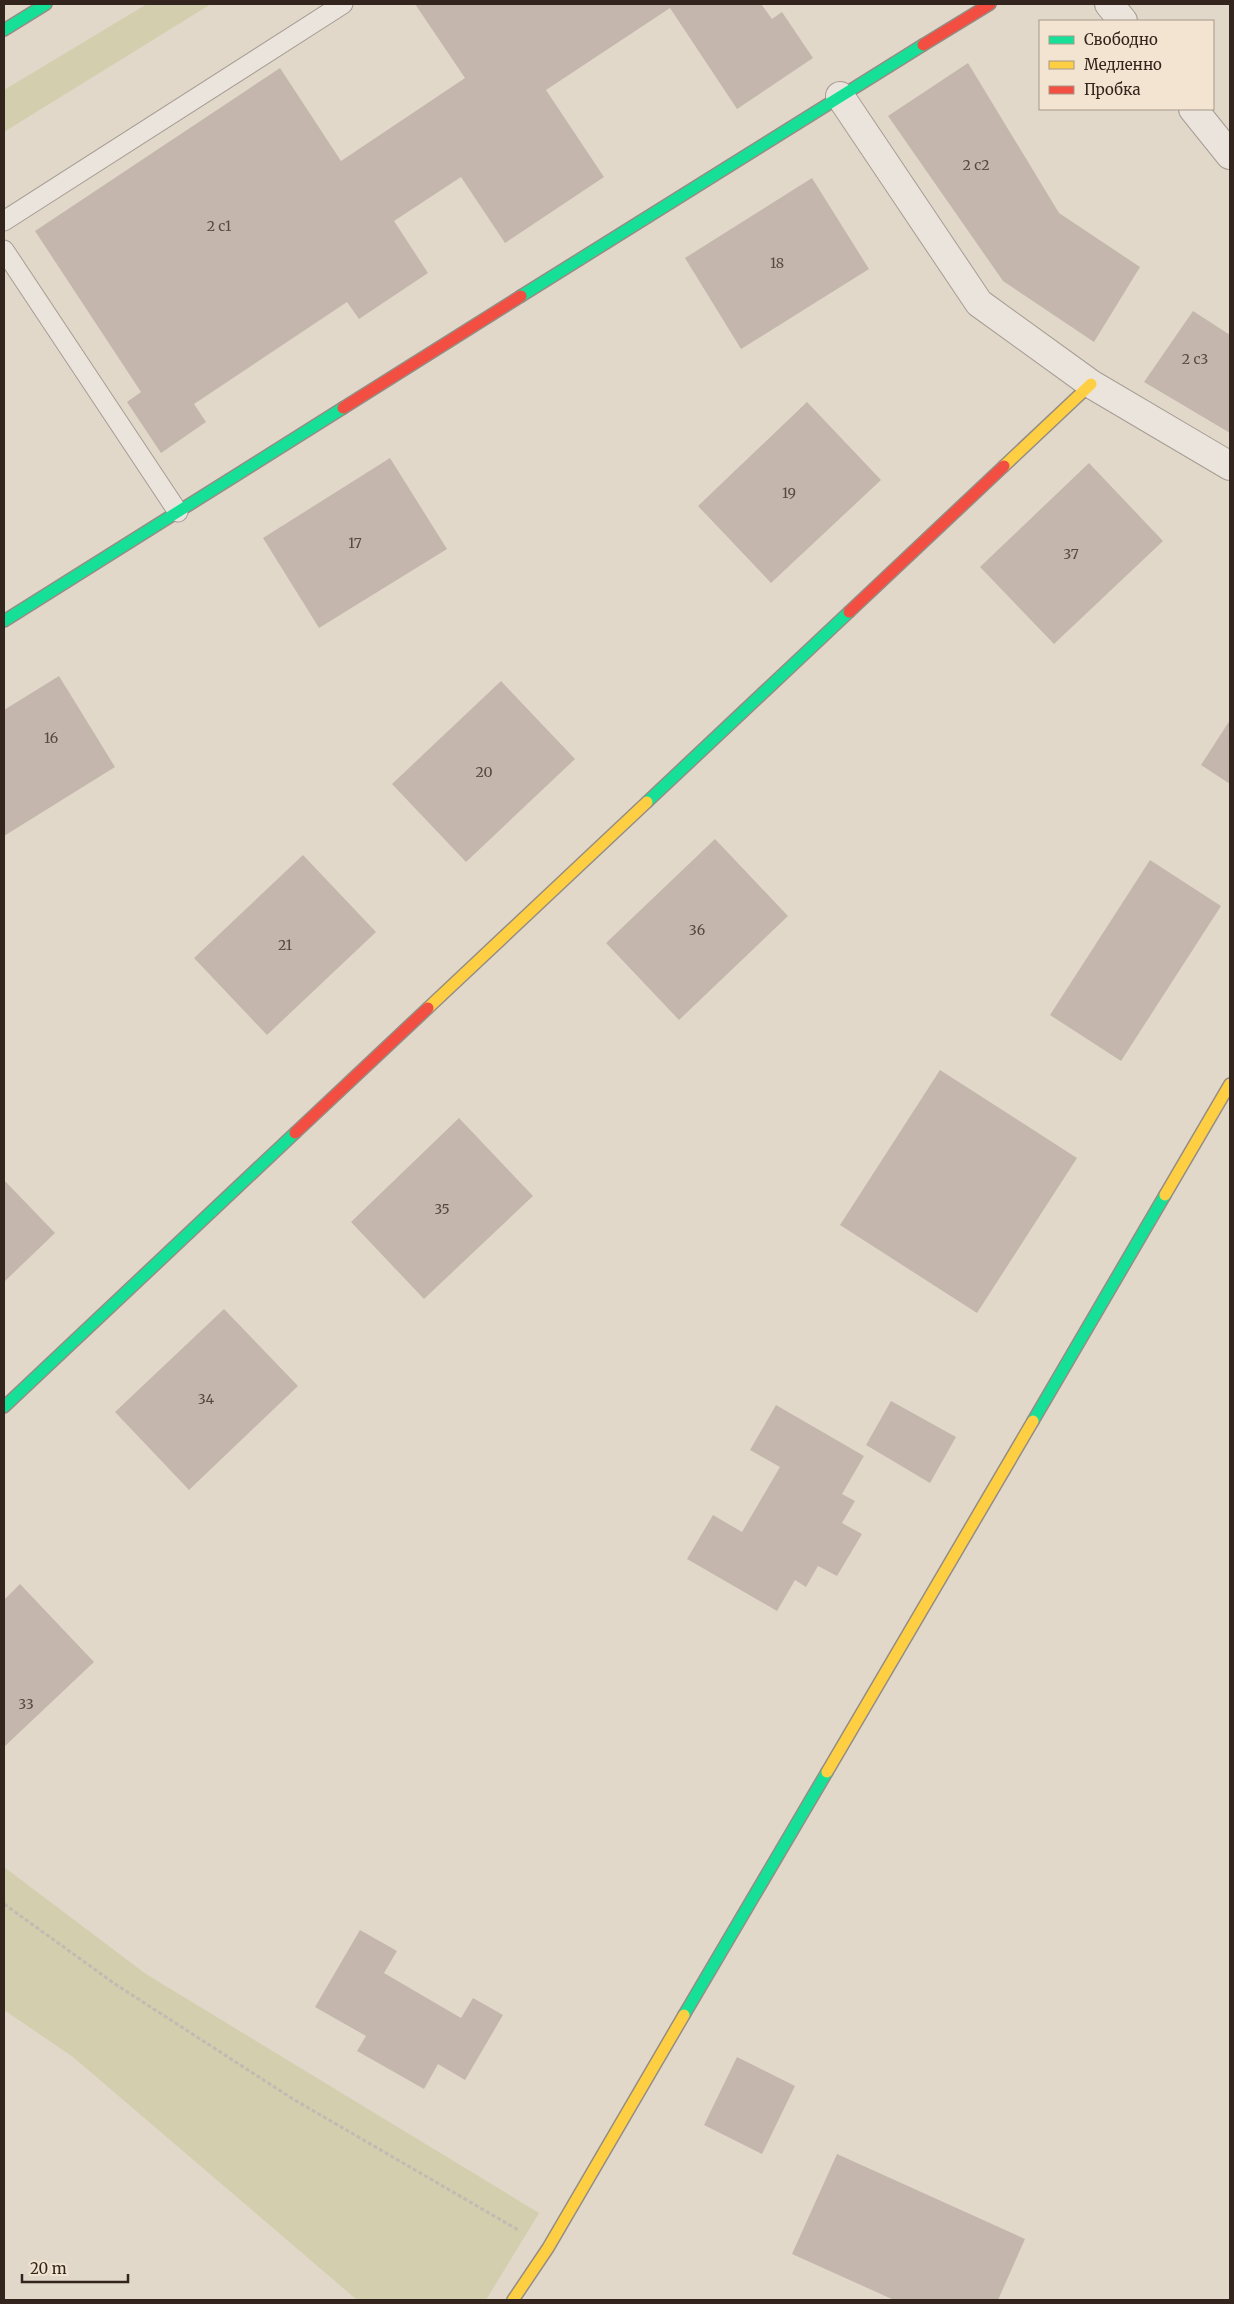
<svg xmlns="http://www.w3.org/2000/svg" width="1234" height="2304" viewBox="0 0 1234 2304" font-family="Merriweather,serif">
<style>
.green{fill:#d3cead}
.building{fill:#c4b6ac}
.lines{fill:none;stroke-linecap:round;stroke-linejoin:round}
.lane-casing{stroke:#a69d94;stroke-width:21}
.street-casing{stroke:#a69d94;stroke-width:30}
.fast-casing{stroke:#958d84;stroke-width:14}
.slow-casing{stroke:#958d84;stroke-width:14}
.jam-casing{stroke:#958d84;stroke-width:14}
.path{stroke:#c2bab3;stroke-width:3;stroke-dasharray:4 2.5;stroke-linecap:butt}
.lane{stroke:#eae4dc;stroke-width:19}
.street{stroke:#eae4dc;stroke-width:28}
.fast{stroke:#16e098;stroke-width:11}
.slow{stroke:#ffcf43;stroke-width:11}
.jam{stroke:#f24e42;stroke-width:11}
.labels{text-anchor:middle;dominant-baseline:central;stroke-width:4.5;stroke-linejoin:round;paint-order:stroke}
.number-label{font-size:14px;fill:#574941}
</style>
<rect width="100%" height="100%" fill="#e1d8ca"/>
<path class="green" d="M147 4H211L4 132V90Z
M4 1867 146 1974 539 2213 486 2300H357L73 2057 4 2010Z"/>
<path class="building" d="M415 4H761L772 19 782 12 813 58 737 109 670 8 546 90 604 177 505 243 461 177 394 221 428 273 359 319 347 302 194 404 206 422 161 453 127 402 141 392 35 231 280 68 341 161 465 78Z
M968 63 1059 213 1140 267 1094 342 1003 281 888 116Z
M812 178 869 269 741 349 685 258Z
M1193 311 1230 335V433L1144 382Z
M807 402 881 480 771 583 698 506Z
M390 458 447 549 319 628 263 538Z
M1089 463 1163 541 1054 644 980 567Z
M59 676 115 767 4 836V710Z
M501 681 575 759 466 862 392 784Z
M1230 720V784L1201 765Z
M715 839 788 916 679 1020 606 943Z
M303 855 376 932 267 1035 194 958Z
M1150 860 1221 906 1121 1061 1050 1015Z
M940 1070 1077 1158 977 1313 840 1225Z
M459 1118 533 1196 424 1299 351 1222Z
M4 1180 55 1233 4 1282Z
M224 1309 298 1386 189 1490 115 1412Z
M891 1401 956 1437 930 1483 866 1445Z
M776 1405 864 1456 842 1494 855 1501 842 1523 862 1534 837 1576 818 1566 806 1587 795 1580 777 1611 687 1559 713 1515 742 1532 780 1467 750 1450Z
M20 1584 94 1662 4 1747V1600Z
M360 1930 397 1951 384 1973 461 2018 473 1998 503 2015 465 2080 438 2064 424 2089 357 2051 366 2036 315 2007Z
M737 2057 795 2086 762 2154 704 2125Z
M837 2154 1025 2239 998 2300H894L792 2254Z"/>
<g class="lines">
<g class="lane-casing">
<path id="lane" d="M4 221 343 4
M4 250 178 512"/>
</g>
<g class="street-casing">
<path id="street" d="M1109 4 1123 21
M840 96 979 303 1091 384 1230 466
M1193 109 1230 155"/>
</g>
<g class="fast-casing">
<path id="fast" d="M4 30 46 4
M521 296 923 45
M4 621 343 408
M647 802 849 612
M4 1407 295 1133
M1033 1421 1165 1195
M684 2015 827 1772"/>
</g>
<g class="slow-casing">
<path id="slow" d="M1004 466 1091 384
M428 1008 647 802
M1165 1195 1230 1084
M827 1772 1033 1421
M513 2300 548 2248 684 2015"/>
</g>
<g class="jam-casing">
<path id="jam" d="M923 45 990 4
M343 408 521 296
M849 612 1004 466
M295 1133 428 1008"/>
</g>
<path class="path" d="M4 1904 115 1984 293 2099 520 2231"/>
<use href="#lane" class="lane"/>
<use href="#street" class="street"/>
<use href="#fast" class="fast"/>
<use href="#slow" class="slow"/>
<use href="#jam" class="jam"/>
</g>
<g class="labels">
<g class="number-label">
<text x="976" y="165">2 с2</text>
<text x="219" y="226">2 с1</text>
<text x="777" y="263">18</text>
<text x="1195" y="359">2 с3</text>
<text x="789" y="493">19</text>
<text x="355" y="543">17</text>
<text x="1071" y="554">37</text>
<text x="51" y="738">16</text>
<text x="484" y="772">20</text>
<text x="697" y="930">36</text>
<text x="285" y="945">21</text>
<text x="442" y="1209">35</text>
<text x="206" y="1399">34</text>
<text x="26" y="1704">33</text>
</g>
</g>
<rect width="1234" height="2304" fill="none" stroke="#33251d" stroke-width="10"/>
<rect x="1039" y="20" width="175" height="90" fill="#f2e4d0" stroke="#a69888"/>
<rect x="1049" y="36" width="25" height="8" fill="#16e098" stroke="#a69888"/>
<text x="1084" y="45" font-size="15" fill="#33251d">Свободно</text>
<rect x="1049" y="61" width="25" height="8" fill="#ffcf43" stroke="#a69888"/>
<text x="1084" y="70" font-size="15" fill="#33251d">Медленно</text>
<rect x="1049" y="86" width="25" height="8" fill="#f24e42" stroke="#a69888"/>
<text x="1084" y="95" font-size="15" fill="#33251d">Пробка</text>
<path d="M22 2274v8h106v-8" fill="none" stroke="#33251d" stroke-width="2.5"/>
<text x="30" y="2274" font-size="15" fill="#33251d" stroke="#f2e4d0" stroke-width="4" paint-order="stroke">20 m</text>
</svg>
